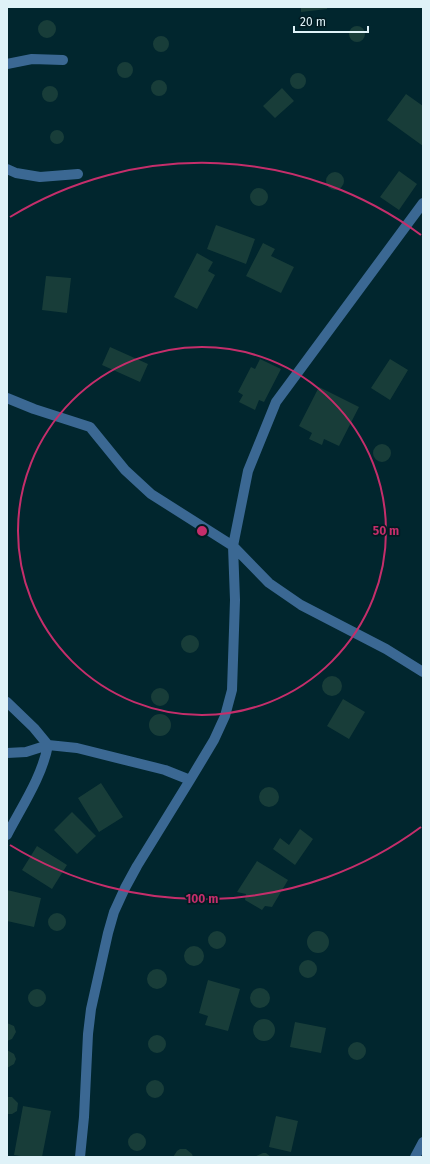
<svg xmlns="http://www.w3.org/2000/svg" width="430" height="1164" viewBox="0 0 430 1164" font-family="'Fira Sans',sans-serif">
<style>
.building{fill:#183d39}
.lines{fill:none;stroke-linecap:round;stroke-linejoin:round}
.minor{stroke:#3b6893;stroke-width:10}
.ring{fill:none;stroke:#c52e6b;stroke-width:2}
.centre{fill:#c52e6b;stroke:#021b22;stroke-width:2}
.ring-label{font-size:12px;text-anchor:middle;font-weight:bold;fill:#c52e6b;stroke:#021b22;stroke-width:3.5;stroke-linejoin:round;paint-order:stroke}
</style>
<rect width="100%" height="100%" fill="#01262e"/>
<path class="building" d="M301 7H327V9L301 12Z
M38 29a9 9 0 1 1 18 0a9 9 0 1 1-18 0Z
M349 34a8 8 0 1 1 16 0a8 8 0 1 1-16 0Z
M153 44a8 8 0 1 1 16 0a8 8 0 1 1-16 0Z
M117 70a8 8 0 1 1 16 0a8 8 0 1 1-16 0Z
M290 81a8 8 0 1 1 16 0a8 8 0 1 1-16 0Z
M151 88a8 8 0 1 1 16 0a8 8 0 1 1-16 0Z
M42 94a8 8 0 1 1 16 0a8 8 0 1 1-16 0Z
M282 88 294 101 275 118 263 106Z
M406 94 423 106V146L387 120Z
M50 137a7 7 0 1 1 14 0a7 7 0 1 1-14 0Z
M399 171 417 184 399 210 380 197Z
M326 181a9 9 0 1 1 18 0a9 9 0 1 1-18 0Z
M250 197a9 9 0 1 1 18 0a9 9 0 1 1-18 0Z
M216 225 255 239 246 264 207 249Z
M263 243 275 249 271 256 294 267 281 293 246 276Z
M197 253 213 262 208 271 215 275 197 309 174 297Z
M46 276 71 278 67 313 42 310Z
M110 347 148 364 140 382 102 365Z
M260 359 281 369 264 402 259 400 255 410 239 402 243 395 238 392 251 367 255 369Z
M390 359 408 370 390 400 371 388Z
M319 387 359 407 339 446 324 439 322 445 309 439 312 433 299 426Z
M373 453a9 9 0 1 1 18 0a9 9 0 1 1-18 0Z
M181 644a9 9 0 1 1 18 0a9 9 0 1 1-18 0Z
M322 686a10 10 0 1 1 20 0a10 10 0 1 1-20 0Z
M151 697a9 9 0 1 1 18 0a9 9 0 1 1-18 0Z
M343 699 365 712 349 739 327 726Z
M149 725a11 11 0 1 1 22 0a11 11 0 1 1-22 0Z
M101 783 123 817 99 832 78 798Z
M259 797a10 10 0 1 1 20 0a10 10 0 1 1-20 0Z
M72 812 96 836 77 854 54 830Z
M300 829 313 839 295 865 273 849 280 838 289 845Z
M37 846 67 865 52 889 22 870Z
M257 861 288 880 272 907 265 906 262 910 245 900 246 894 237 892Z
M7 890 41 898 34 927 7 921Z
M48 922a9 9 0 1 1 18 0a9 9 0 1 1-18 0Z
M208 940a9 9 0 1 1 18 0a9 9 0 1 1-18 0Z
M307 942a11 11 0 1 1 22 0a11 11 0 1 1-22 0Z
M184 956a10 10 0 1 1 20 0a10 10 0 1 1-20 0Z
M299 969a9 9 0 1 1 18 0a9 9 0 1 1-18 0Z
M147 979a10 10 0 1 1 20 0a10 10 0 1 1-20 0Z
M208 980 240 989 228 1031 205 1025 208 1016 199 1013Z
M250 998a10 10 0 1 1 20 0a10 10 0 1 1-20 0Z
M28 998a9 9 0 1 1 18 0a9 9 0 1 1-18 0Z
M253 1030a11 11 0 1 1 22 0a11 11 0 1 1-22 0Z
M295 1022 326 1028 321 1053 290 1047Z
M7 1023 14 1026 16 1032 12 1039 7 1041Z
M148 1044a9 9 0 1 1 18 0a9 9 0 1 1-18 0Z
M348 1051a9 9 0 1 1 18 0a9 9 0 1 1-18 0Z
M7 1050 14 1054 16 1059 14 1064 7 1068Z
M146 1089a9 9 0 1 1 18 0a9 9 0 1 1-18 0Z
M7 1097H12L18 1103 17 1111 12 1114H7Z
M23 1106 51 1111 42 1157H27L14 1155Z
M276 1116 298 1121 291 1152 269 1147Z
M128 1142a9 9 0 1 1 18 0a9 9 0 1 1-18 0Z
M180 1149H186L192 1154 193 1157H173L177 1151Z
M263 1153H266L271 1157H254Z"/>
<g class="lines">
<path class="minor" d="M7 64 32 59 63 60
M7 169 16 173 40 177 78 174
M7 398 34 409 90 427 125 470 151 494 233 546 269 583 301 605 386 649 423 672
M7 702 34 728 48 745C42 777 22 806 7 835
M7 753 26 752 48 745 77 748 165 770 190 780
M80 1157 84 1117 88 1034 91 1009 108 933 114 912 125 888 137 866 190 780 214 740 225 716 232 690 235 600 233 546 248 471 276 402 423 203
M415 1157 423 1142"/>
</g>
<g class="ring">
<circle cx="202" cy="531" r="184"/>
<path d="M421 827A368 368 0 0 1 10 845M10 217A368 368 0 0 1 421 235"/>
</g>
<circle cx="202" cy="531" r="6" class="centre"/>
<g class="ring-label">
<text x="386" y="535">50 m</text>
<text x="202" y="903">100 m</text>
</g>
<rect width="430" height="1164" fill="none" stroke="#dff2f8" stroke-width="16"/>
<path d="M294 26v6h74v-6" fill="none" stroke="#dff2f8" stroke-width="2"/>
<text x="300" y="26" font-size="12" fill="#dff2f8" stroke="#021b22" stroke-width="3" paint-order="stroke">20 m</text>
</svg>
